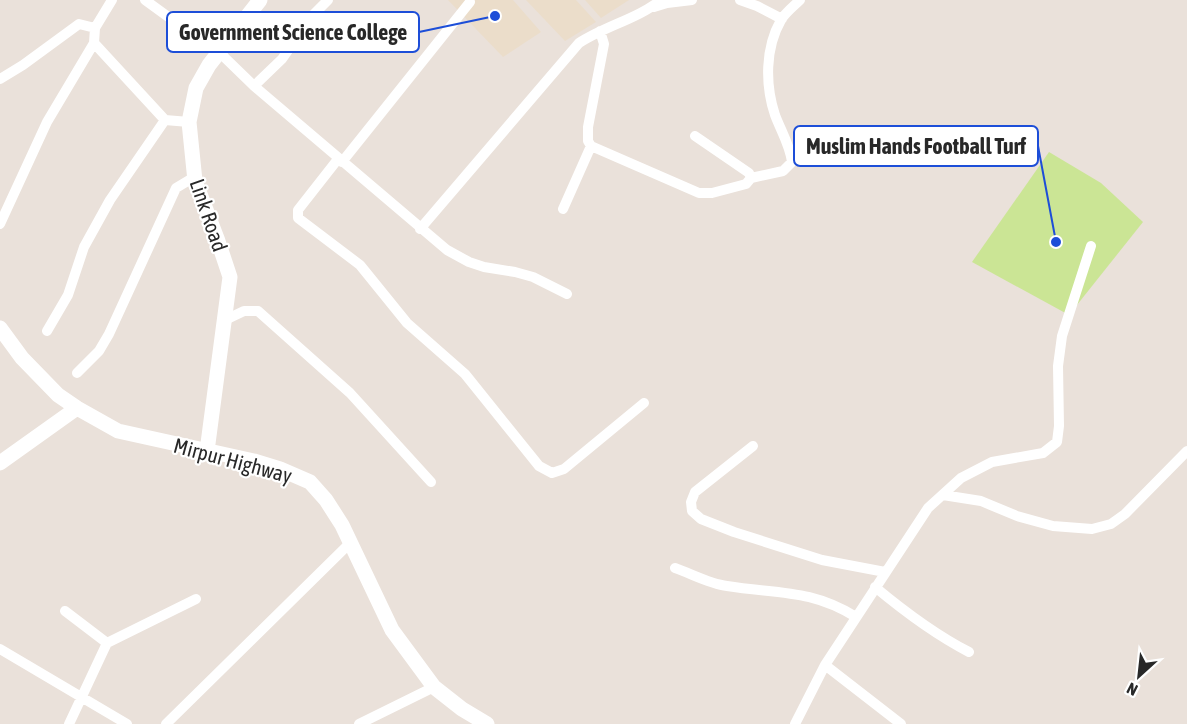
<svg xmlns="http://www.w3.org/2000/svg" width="1187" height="724" viewBox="0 0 1187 724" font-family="'Asap Condensed',sans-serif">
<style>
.education{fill:#ebddca}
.pitch{fill:#cbe595}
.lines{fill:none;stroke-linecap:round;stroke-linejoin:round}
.street{stroke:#fff;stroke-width:10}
.secondary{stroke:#fff;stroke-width:15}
.labels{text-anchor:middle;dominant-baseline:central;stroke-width:4.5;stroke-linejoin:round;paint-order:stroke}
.street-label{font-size:21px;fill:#282828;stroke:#fff}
.leader{fill:none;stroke:#1d4ed8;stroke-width:2}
.callout-dot{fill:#1d4ed8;stroke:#fff;stroke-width:2}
.callout{fill:#fff;stroke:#1d4ed8;stroke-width:2}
.callout-label{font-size:22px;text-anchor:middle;font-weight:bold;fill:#282828}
</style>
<rect width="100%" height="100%" fill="#eae1da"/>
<path class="education" d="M448 0H513L541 32 503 57Z
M526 0H576L596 22 565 41Z
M585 0H629L601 18Z"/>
<path class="pitch" d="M1049 152 1101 183 1143 222 1069 315 972 262Z"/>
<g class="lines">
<path class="street" d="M112 0 95 28 94 43 165 120 189 122
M145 0 178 24 213 42 219 52 254 86 447 250 469 262 484 267 515 272 533 277 567 294
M740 0 757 6 782 19
M654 7 667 3 692 0
M0 79 23 65 79 24 95 28
M254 86 282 59 312 16 328 0
M695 136 749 173 751 178
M591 146 699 193H712L746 184 751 178 783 171 792 162C790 145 781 131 775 115 765 85 765 48 781 20 785 13 794 6 800 0
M338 159 298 210V218L360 265 407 323 465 374 539 466 552 473 564 469 644 403
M342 162 470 2
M563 209 591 146 588 141V127L604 44 600 31
M0 224 47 122 94 43
M420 229 579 43C605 26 637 19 661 0
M223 321 244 311H258L350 393 431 482
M47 331 68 295 84 247 110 200 165 120
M77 373 99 351 109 334 176 188 191 179 195 181
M753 446 695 492 691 502 692 511 701 519 734 532 822 560 885 572
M943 495 981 501 1017 516 1053 526 1092 529 1111 524 1125 514 1187 451
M675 568C692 574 710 584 727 586 777 594 811 589 856 617
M875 587C905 612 934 634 969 652
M65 611 107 643 196 599
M0 649 127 724
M825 665 901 724
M69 724 107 643
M166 724 350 543
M359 724 434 687
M795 724 825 665 928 508 961 478 992 462 1043 453 1057 442 1059 426 1058 366 1062 336 1091 246"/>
<path class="secondary" d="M0 328 22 358 58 395 77 408 118 431 254 461 280 469 310 482 326 500 342 525 392 630 434 687 462 709 487 724
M207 451 230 277 218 241 195 181 189 122 196 88 209 65 260 0
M0 463 77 408"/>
</g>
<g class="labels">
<g class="street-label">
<text transform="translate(209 215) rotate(71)">Link Road</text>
<text transform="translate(233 460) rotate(15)">Mirpur Highway</text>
</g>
</g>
<path class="leader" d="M495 16L419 32M1056 242L1038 146"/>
<g class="callout-dot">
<circle cx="495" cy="16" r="6"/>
<circle cx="1056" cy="242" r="6"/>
</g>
<g class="callout">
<rect x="167" y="12" width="252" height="40" rx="6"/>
<rect x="794" y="126" width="244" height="40" rx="6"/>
</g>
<g class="callout-label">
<text x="293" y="40">Government Science College</text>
<text x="916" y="154">Muslim Hands Football Turf</text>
</g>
<g transform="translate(1139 676) rotate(207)" stroke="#ffffff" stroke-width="4.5" paint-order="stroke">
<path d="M0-4.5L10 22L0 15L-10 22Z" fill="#282828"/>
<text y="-9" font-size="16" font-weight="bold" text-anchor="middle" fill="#282828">N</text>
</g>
</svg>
